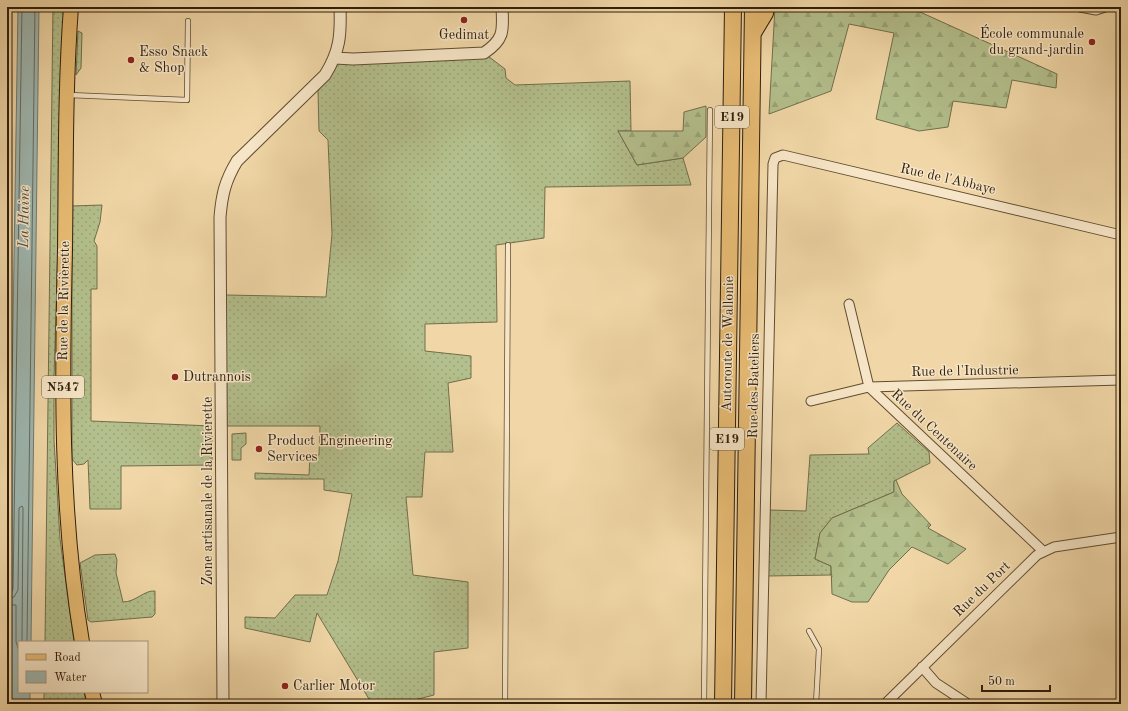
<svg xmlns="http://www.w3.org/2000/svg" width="1128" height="711" viewBox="0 0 1128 711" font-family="'Old Standard TT',serif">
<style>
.grass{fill:url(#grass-dots);stroke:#716e4c}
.forest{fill:url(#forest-firs);stroke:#716e4c}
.water{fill:#9eb7b1;stroke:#727a6f}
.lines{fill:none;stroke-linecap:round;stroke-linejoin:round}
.shore{stroke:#666a5e;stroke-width:1}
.service-casing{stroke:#604c32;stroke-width:6}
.minor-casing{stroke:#604c32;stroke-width:11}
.tertiary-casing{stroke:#604c32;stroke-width:13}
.primary-casing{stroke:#2f1e0b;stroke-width:16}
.motorway-casing{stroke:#2f1e0b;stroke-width:18}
.service{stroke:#f6e5c6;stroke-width:4.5}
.minor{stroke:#f6e5c6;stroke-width:9}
.tertiary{stroke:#f6e5c6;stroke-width:11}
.primary{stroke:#e8bc74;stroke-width:14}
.motorway{stroke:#e8bc74;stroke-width:16}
.poi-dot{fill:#8f2418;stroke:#f6e5c6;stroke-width:1.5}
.labels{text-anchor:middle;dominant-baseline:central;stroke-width:3;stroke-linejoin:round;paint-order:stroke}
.shield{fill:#f6e5c6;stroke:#6b5a43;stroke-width:1}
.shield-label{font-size:13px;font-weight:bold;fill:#2f1e0b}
.poi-label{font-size:14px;fill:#2f1e0b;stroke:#f6e5c6;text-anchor:start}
.street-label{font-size:14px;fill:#2f1e0b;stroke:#f6e5c6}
.water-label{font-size:15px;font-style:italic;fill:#504c3d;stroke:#f6e5c6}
</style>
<defs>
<pattern id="grass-dots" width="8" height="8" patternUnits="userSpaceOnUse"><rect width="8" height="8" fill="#b3bf8c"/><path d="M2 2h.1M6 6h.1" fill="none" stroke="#9aa477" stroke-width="1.8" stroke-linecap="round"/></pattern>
<pattern id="forest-firs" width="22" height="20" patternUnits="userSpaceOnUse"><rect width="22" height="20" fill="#b3bf8c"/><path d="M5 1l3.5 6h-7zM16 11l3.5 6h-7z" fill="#9aa477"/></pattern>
</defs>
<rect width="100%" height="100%" fill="#f1d7a7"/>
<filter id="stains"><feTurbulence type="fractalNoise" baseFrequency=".005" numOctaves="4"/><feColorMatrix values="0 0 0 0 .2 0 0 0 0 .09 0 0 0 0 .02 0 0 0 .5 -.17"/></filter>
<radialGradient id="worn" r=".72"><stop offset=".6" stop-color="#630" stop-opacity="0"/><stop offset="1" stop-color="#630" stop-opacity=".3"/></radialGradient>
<path class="grass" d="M53 7H65L54 378V440L60 539 74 642H45Z
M78 31 82 33 81 68 76 75Z
M484 53 505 69 506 78 515 85 630 81 631 131H618L637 165 683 158 691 185 545 187 544 238 496 245 497 322 425 324V351L471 356V378L448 383 453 452H425L422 497H406L413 575 468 582V648L434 652V695L399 704H372L317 613 310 642 245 628V617L275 618 295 595H327L338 561 352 494 324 490V479H255V473L309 475 310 455H319L320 426H227L226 295 326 297 332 234 328 140 319 131 318 91 340 59Z
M102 205 100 222 94 241 97 246V289H91V421L212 426V465L121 466V509H90L88 460 84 464 77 465 72 459V206Z
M897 423 929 452 930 463 894 481V492L832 518 820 533 815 559 831 566V575L767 576 769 510 806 511 810 455 869 454 868 448Z
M246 433V444L241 448V460H232V434Z
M115 554 117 560 116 573 123 602C136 602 144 590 155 591V614L152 617 91 622 88 620 80 563 95 555Z
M44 692H84L86 704H44Z"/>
<path class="forest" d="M775 7H909L1057 74 1056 88 1012 80 1006 108 953 101 948 127 919 131 876 119 894 33 849 24 831 91 769 114Z
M706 106V137L683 158 637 165 618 131H683L684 112Z
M896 480 902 494 931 525 928 528 966 549 948 564 912 547 889 570 868 602H852L832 594 831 566 815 559 820 533 832 518 894 492V481Z"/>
<path class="water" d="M18 7H39L31 642H19V692H30V704H7Z"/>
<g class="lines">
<path class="shore" d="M7 594 11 593 13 589 22 7
M7 599 14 597 18 590 19 508 22 506 23 508 22 642
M7 605H16V642L19 651
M27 642 35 7"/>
<g class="service-casing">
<path id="service" d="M69 95 187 100 188 21
M809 631 819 649 816 704
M505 704 508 245
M704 704 710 110"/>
</g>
<g class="minor-casing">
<path id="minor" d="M1080 7 1096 10 1105 7
M849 304 869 387 1043 551
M811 401 869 387 1121 380
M922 667 936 683 968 704
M761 704 773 164 775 158 783 155 1121 235
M885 704 1037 555 1054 547 1121 537"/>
</g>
<g class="tertiary-casing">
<path id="tertiary" d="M335 58 353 59 484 53C505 39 503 30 502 7
M223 704 220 217C222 194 225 181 237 161L325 75C340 51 341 35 340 7"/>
</g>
<g class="primary-casing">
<path id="primary" d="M71 7C65 88 66 169 65 250 62 381 60 512 82 642
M92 692 95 704"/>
</g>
<g class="motorway-casing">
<path id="motorway" d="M753 33 765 13 766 7
M723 704 733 7
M743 704 753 7"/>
</g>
<use href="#service" class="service"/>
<use href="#minor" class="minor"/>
<use href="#tertiary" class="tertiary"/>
<use href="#primary" class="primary"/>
<use href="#motorway" class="motorway"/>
</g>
<g class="poi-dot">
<circle cx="464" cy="20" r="4"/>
<circle cx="1092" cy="42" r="4"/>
<circle cx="131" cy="60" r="4"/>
<circle cx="175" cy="377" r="4"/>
<circle cx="259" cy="449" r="4"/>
<circle cx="285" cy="686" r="4"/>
</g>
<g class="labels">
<g class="shield">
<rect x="715" y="106" width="34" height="22" rx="3"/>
<rect x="42" y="376" width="42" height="22" rx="3"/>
<rect x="710" y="428" width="34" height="22" rx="3"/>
</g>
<g class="shield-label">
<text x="732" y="117">E19</text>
<text x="63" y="387">N547</text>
<text x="727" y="439">E19</text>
</g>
<g class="poi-label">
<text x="1084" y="34" text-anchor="end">École communale<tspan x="1084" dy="16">du grand-jardin</tspan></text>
<text x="464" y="35" text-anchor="middle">Gedimat</text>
<text x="139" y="52">Esso Snack<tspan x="139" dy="16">&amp; Shop</tspan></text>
<text x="183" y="377">Dutrannois</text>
<text x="267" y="441">Product Engineering<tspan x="267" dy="16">Services</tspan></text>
<text x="293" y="686">Carlier Motor</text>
</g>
<g class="street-label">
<text transform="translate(948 179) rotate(13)">Rue de l'Abbaye</text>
<text transform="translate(64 301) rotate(-89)">Rue de la Rivièrette</text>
<text transform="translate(728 344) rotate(-89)">Autoroute de Wallonie</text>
<text transform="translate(965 371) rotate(-1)">Rue de l'Industrie</text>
<text transform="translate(754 386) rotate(-89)">Rue des Bateliers</text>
<text transform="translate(934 430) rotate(43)">Rue du Centenaire</text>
<text transform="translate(208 491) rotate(-90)">Zone artisanale de la Rivierette</text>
<text transform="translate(982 589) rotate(-44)">Rue du Port</text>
</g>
<g class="water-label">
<text transform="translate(25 217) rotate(-89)">La Haine</text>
</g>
</g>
<rect width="1128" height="711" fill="none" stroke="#f1d7a7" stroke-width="24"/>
<rect x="8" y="8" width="1112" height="695" fill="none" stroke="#2f1e0b" stroke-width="2"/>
<rect x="12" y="12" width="1104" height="687" fill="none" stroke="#2f1e0b"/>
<rect x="18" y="641" width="130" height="52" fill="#f6e5c6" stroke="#a6957b"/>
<rect x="26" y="654" width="20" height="6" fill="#e8bc74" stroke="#a6957b"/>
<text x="54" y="661" font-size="12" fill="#2f1e0b">Road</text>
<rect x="26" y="671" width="20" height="12" fill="#9eb7b1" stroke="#a6957b"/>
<text x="54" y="681" font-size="12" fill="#2f1e0b">Water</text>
<path d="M982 685v6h68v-6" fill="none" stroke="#2f1e0b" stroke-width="2"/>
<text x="988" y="685" font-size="12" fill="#2f1e0b" stroke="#f6e5c6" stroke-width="3" paint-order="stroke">50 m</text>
<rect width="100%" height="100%" filter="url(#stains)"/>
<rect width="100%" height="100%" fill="url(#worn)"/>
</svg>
